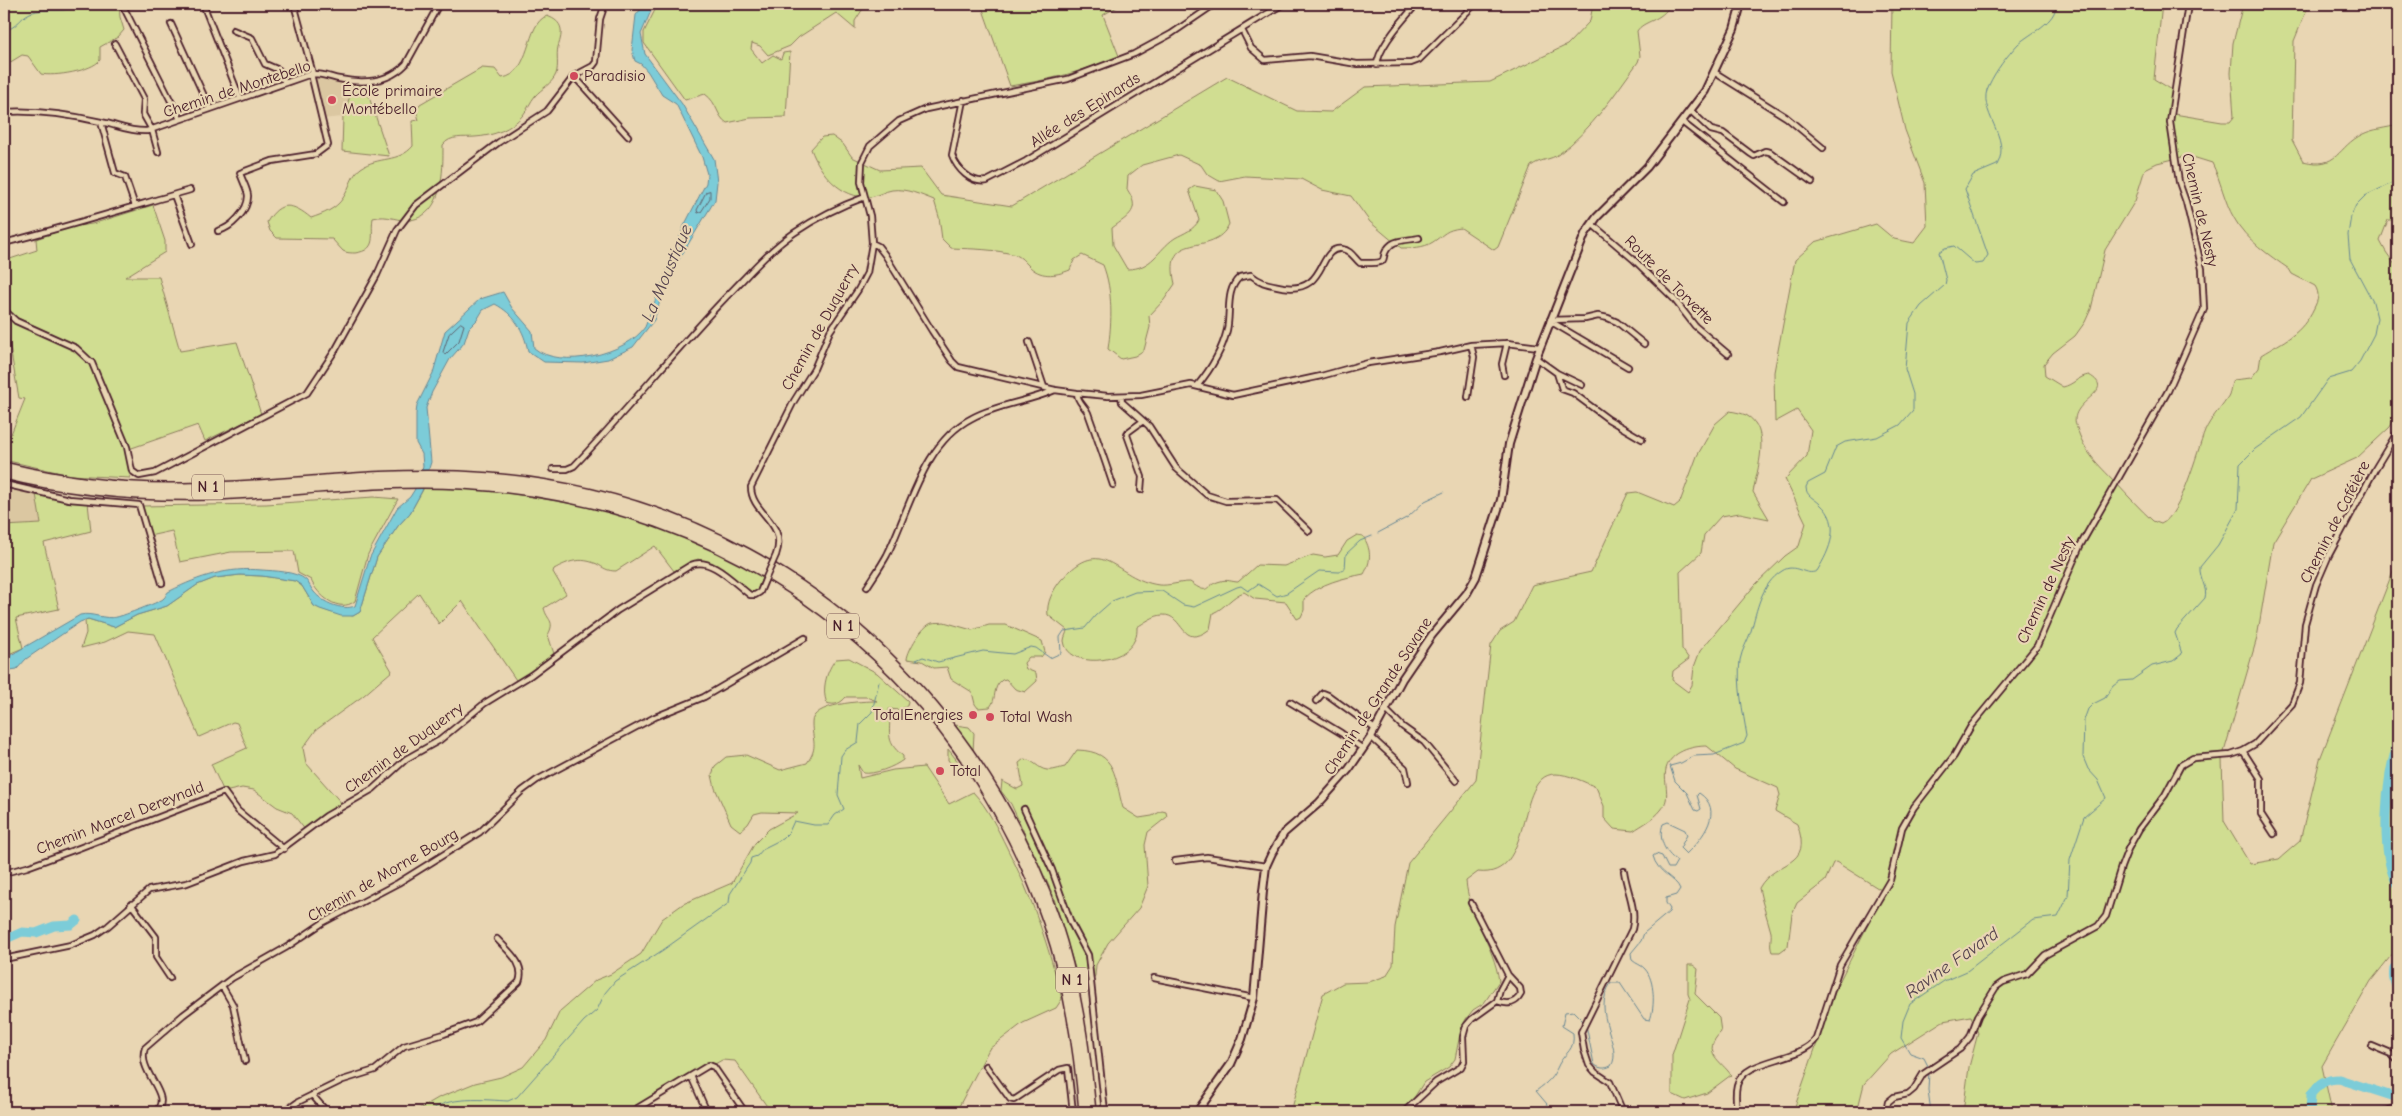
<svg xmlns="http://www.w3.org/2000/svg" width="2402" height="1116" viewBox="0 0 2402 1116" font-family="'Comic Neue',sans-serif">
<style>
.built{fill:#dbc7a1}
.green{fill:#d0dd91;stroke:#8d7e5e;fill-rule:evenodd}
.water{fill:#7cccd8;stroke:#688793}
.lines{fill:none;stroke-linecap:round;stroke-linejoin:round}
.shore{stroke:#5e6470;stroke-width:1}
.stream{stroke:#688793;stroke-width:1}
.river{stroke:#7cccd8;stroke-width:9}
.street-casing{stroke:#4a1f2b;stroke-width:8}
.secondary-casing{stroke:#4a1f2b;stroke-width:10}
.highway-casing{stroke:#4a1f2b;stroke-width:12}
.street{stroke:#e9d6b3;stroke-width:4.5}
.secondary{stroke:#e9d6b3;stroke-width:6}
.highway{stroke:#e9d6b3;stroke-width:9}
.street-bridge-casing{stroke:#4a1f2b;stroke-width:8;stroke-linecap:butt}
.street-bridge{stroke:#e9d6b3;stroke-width:4.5}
.poi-dot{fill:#d1495b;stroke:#e9d6b3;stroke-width:2}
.labels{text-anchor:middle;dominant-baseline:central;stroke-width:4.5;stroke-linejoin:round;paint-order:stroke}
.shield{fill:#e9d6b3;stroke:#7a5654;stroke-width:1}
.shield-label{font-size:15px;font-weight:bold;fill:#4a1f2b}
.poi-label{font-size:16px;fill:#4a1f2b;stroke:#e9d6b3;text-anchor:start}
.street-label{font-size:16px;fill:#4a1f2b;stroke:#e9d6b3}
.water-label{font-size:18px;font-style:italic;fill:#54424e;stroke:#e9d6b3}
</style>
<rect width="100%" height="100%" fill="#e9d6b3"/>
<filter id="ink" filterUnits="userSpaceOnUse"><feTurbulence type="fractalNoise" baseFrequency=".02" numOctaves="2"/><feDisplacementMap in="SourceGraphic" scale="10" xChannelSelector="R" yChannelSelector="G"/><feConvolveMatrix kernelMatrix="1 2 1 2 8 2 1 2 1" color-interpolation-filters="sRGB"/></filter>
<g filter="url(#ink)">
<path class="built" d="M313 74 355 82 343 117 321 119Z
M4 486 36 494 41 524 4 526Z"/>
<path class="green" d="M4 4H119L120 17 124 30 118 37 100 47V60C92 71 54 77 41 74L28 56 22 55 4 66Z
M658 4H866L855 21V29L836 13 799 37 790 46 768 55 760 46 752 43 751 49 762 63 773 55 781 59 783 53 790 52 786 117 750 118 727 123C716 116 718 103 705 94L685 100 644 43V32Z
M981 4H1122L1103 15 1119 56C1084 72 1048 80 1010 86Z
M1593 4H1671C1661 22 1644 20 1637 31L1640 56 1638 62C1614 95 1592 129 1559 154 1551 160 1540 159 1531 166L1498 247 1494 250 1461 228C1445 230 1445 234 1433 242 1424 248 1411 248 1401 248L1370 222 1351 196 1322 190 1301 179 1245 176 1219 181 1207 174 1201 165 1179 155 1142 165 1128 176 1127 189C1141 210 1130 215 1112 228L1113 245 1127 269C1153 269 1157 250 1175 238 1184 233 1194 230 1199 220L1189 190 1195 186 1216 190 1223 201 1229 224C1214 259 1162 227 1175 284L1164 300 1149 316 1150 327 1144 350 1135 356 1121 359 1108 349C1112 322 1113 291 1103 265L1082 255 1074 260 1070 270C1055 276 1040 278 1028 265 1024 261 1021 257 1016 255 995 249 973 249 951 248L942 239 939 217 934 200C921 195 906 188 892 190 885 191 877 196 870 197 841 199 820 173 811 149L822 137 832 136 843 144 852 157 880 170 921 168 941 195 1012 206 1227 77 1297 111 1331 112 1365 87 1490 82 1567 45 1590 21Z
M1892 4H2162L2154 79 2174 91 2171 121 2174 114 2222 122H2230L2234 117 2231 73 2233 43 2243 4H2309L2294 41 2292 140 2303 161C2339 170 2336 147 2363 134 2373 129 2387 128 2398 125V220H2388L2380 241 2386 252 2398 269V413L2390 427 2357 458 2311 479 2273 542 2257 638 2222 759 2224 821 2250 864 2279 859 2300 841 2320 759 2398 558V947L2371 981 2322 1066 2332 1112H1963L1969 1067 1978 1033 1971 1016 1943 1021 1891 1054 1864 1084 1857 1112H1793L1837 986 1882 897 1881 890 1836 862 1833 863 1825 881 1797 903 1792 914 1788 946 1780 952H1772C1769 944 1772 939 1771 932 1767 917 1762 903 1759 888 1776 858 1814 869 1797 824L1775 811 1780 795 1778 788 1735 769 1707 746C1692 746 1671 751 1666 769 1663 783 1672 797 1661 810 1654 819 1642 825 1633 831L1614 829 1604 818V806L1596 787C1584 782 1569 774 1555 774 1513 775 1536 879 1478 872L1466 881C1469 917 1494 945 1499 981L1484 1003 1473 1010 1466 1019 1461 1029 1455 1059 1449 1067 1424 1082 1405 1112H1291L1323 994 1343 983 1369 982 1386 976 1393 965 1395 927 1408 863 1476 780 1491 645 1500 631 1514 622 1532 585 1591 572 1628 493 1637 492 1674 507 1680 502 1697 456 1715 424 1730 411C1735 412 1741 413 1746 415 1772 429 1757 470 1753 492L1769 519 1740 513 1721 516 1704 535 1701 553 1680 572 1682 649 1689 659 1673 671 1672 680 1688 692 1692 685 1694 667 1700 651 1755 585 1785 556 1799 546 1806 523 1785 479 1807 456 1811 430 1797 410 1775 422 1774 372 1795 260 1815 242 1876 224 1894 239 1914 243 1927 226 1925 183 1905 130 1891 71ZM2182 157 2196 158 2212 163C2221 181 2224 201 2234 218 2246 240 2269 255 2289 269L2292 274 2315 286C2320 294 2318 300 2314 308 2301 335 2285 340 2261 355L2259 368 2251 378 2233 380C2230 386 2231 393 2227 398 2219 410 2211 418 2205 431 2197 451 2181 516 2161 524L2153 521C2140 509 2128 496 2116 483 2096 462 2085 454 2076 425 2068 400 2119 392 2089 375 2079 376 2073 385 2063 387L2045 376 2044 364 2053 353 2075 336 2085 322 2091 309 2105 250 2135 201 2145 169 2157 163Z
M547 16C564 22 563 32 558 47 556 55 559 66 556 74 552 84 542 88 535 96 530 102 528 109 523 115 512 129 493 136 475 137 464 138 450 135 443 145 443 170 444 214 411 220 399 222 388 214 373 218 370 235 379 250 355 253 352 253 346 253 343 251 339 247 336 243 332 239L277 238 270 231 267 222C280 200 293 203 311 218 323 214 336 209 343 198 350 188 351 175 361 168 378 156 399 163 413 146L412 121 419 120 416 110 420 104 482 68 495 69 502 78C532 74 525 23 547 16Z
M354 84 365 85 389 156 342 151 343 117Z
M153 205 165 241V252L125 277H159L180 351 237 342 261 414 205 441 198 425 126 450 130 478 70 475 4 460V439L11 434 25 399 19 398 4 314 11 321 57 341 59 337 11 315 4 305V261L37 250 36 239 70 227 92 224Z
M425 486 502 492 592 507 697 539 763 575 757 591 751 593 714 565 698 559 674 571 655 546 616 571C607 571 604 568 597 564 580 557 569 561 554 569L553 572 566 594 544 608C547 621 556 620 548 635L555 657 518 683 462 601 439 624 419 593 372 637 392 671 363 696 316 730 303 748 306 763 344 806 306 831 292 813 277 807 254 790 242 788 224 792 211 764 247 748 237 723 233 722 199 737 155 634 128 631 105 642 81 648 86 633 85 621 88 619 114 627 137 615 167 606 197 585 215 578 240 575 262 576 295 581 302 586 314 606 330 612 353 616 360 612 377 557 398 526 410 513Z
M36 494 88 503 91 531 44 543 59 609 16 618 23 648 4 656V526L41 524Z
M374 497 398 499 368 554 355 601C339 614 317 595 311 580L298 573 294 551 231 552 180 562 172 531 149 536 140 506 266 504Z
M1357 535 1363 536C1371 549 1372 560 1364 574 1344 578 1319 583 1304 599V610L1301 617 1297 619 1286 602 1255 599 1244 592C1232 596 1225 608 1213 613L1210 629C1181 651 1184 614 1163 615 1154 615 1144 623 1137 627 1137 631 1137 636 1135 639 1125 665 1067 669 1064 641 1064 637 1067 633 1067 630L1048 615C1046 603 1053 590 1061 580 1104 532 1114 579 1159 585 1169 586 1179 582 1190 582 1211 597 1203 585 1221 581 1226 579 1233 582 1238 582L1257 565 1284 566 1313 555 1325 557 1338 555 1347 541Z
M944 622 972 630 989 625H1006L1042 641 1045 652 1041 657H1029L1024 663 1026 669 1036 673 1037 681 1025 692 1015 689 1006 679 1002 680C992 687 997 699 990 707L978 708 975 704 972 692 951 679 947 667 934 668 922 661 907 659C908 650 922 626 932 623 935 622 941 623 944 622Z
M849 658 877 673 908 701 907 706 900 710 889 709C892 732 883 740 903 756V760C894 767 874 775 863 773L858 765 860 778 893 770 924 767 949 804 973 792C988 808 997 828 1007 848 1032 896 1049 947 1062 999L1056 1008 1023 1023 989 1049 956 1112H771L735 1061 722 1060 631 1112H414L438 1098 475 1083 501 1077 523 1067 546 1040 560 1011 596 980 611 974 641 954 662 919 683 904 732 883 755 843 769 829 798 813 762 812 754 814 748 824 740 831 731 824 715 788 712 775 715 766 726 757 746 755 780 770 807 763C819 746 812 741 812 723 811 703 863 701 877 701L866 697H846C841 703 835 706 827 703 821 690 827 669 836 659Z
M955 725 969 727 974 733 973 752Z
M948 749 963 768 962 769 954 767 948 760Z
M1077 750C1118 751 1114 778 1123 808L1139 818 1152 816 1162 811 1166 812 1167 817 1148 832 1145 845 1148 886 1139 908 1108 943 1096 965 1095 976 1088 985 1079 982 1053 895 1011 804 1001 791 1002 781 1017 789 1023 786 1019 763 1024 759C1034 760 1038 769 1047 770 1052 771 1060 768 1065 767Z
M1688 965H1693L1698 969 1695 994 1719 1018 1721 1032C1700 1053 1722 1061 1731 1075L1707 1093 1685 1100 1672 1094V1055L1690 999 1688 994Z"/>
<path class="water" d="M645 4H654L641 34 645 54 682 104 714 159 717 182 715 200 667 279 654 320 633 347 608 359 583 363 544 362 528 351C524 330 514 314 495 304L483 310 477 320 469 328 464 343 450 359 432 392 426 408 431 462 422 491 410 513 398 526 377 557 360 612 353 616H341L320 609 314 606 302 586 295 581 262 576 240 575 215 578 197 585 167 606 137 615 114 627 88 619 80 622 26 659 17 669 4 671V659L80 615C92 612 104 620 117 617 125 615 157 603 163 599 167 596 166 592 170 591 200 576 228 567 262 570 274 571 296 571 306 580 309 583 311 589 314 592 323 603 342 611 355 606L370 557 397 508 410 497 415 489 423 466 422 454 416 443V414L417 405 433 373 445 331 480 299 503 292 512 308 532 331 534 348C560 370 627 354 645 327L684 226 706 183 707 174 702 157 676 104 662 95 648 72 641 64 635 61 632 50 636 15Z"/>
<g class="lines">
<path class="shore" d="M710 191V198L701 212 698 213 697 210 706 192Z
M461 323 464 325 459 341 445 355 443 352 449 334Z"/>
<path class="stream" d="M4 30C17 29 19 18 30 13 48 6 66 15 83 4
M1378 533 1408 517 1425 501 1444 492
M916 660 923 657 938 662 983 651 1013 654 1031 647 1036 648 1050 658 1061 653 1060 637 1064 631 1085 628 1095 616 1112 601 1135 592 1162 591 1183 605 1194 607 1237 587 1241 586 1248 591 1258 584 1277 596 1287 593 1319 571 1339 572 1345 569 1346 554 1360 541 1372 536
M1586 1025 1594 1064C1599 1069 1605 1069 1611 1066 1624 1047 1590 1013 1611 983H1620L1644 1019 1650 1020C1655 1007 1655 980 1645 969 1642 965 1636 964 1632 960L1631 953 1641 941 1644 933 1669 912 1670 909 1666 903V898L1676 895 1680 889C1676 878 1657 873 1653 856L1656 854 1662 856 1668 868H1673L1677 861C1664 852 1658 838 1663 824L1668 822 1685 830 1687 835 1680 848 1686 854C1703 838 1725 810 1699 793L1697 795 1701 809 1698 811 1695 810 1687 793 1675 781 1670 766 1681 763 1694 756 1714 755 1744 743 1747 736C1743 712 1737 684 1740 660 1742 649 1748 641 1751 631 1757 610 1761 584 1782 571 1795 562 1805 577 1817 571 1830 550 1842 523 1820 504 1814 498 1806 496 1806 487L1808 483 1825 474 1836 447 1845 442 1877 437 1900 425 1913 410V394L1905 369 1909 323 1921 306 1945 285 1946 280 1939 252 1945 248 1954 246 1975 264 1983 263 1988 255 1965 189 1973 175 1997 165C2013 137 1975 111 1989 85 1996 70 2007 56 2018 44 2030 33 2057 22 2056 4
M1929 1068 1924 1058 1910 1053 1901 1038 1903 1021 1910 1004 1944 981 1967 971 2033 920 2058 917 2068 896 2070 860 2084 817 2106 798 2098 780 2088 769 2083 757 2084 720 2088 709 2093 704 2105 698 2113 686 2120 681 2132 680 2152 666 2173 661 2182 654 2175 633 2177 629 2205 598C2208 588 2199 578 2200 567L2218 545 2238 509 2240 464 2255 449 2301 417 2328 379 2351 372 2360 361 2374 334 2377 318 2373 302 2350 259 2348 235 2351 216 2356 205 2365 196 2398 180
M1929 1072 1928 1090 1931 1112
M430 1112C445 1095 487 1100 508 1101L517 1097 584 1021 597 1010 605 993 615 981 663 950 729 903 730 894 750 863 751 858 757 856 764 848 782 839 789 832 794 821 814 825H828L835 815 844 809 838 795 841 756 845 750 858 742 860 724 872 712 879 682
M1546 1112 1547 1104 1536 1091C1549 1081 1552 1079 1559 1064 1566 1051 1575 1051 1573 1033L1562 1026 1565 1012 1573 1011 1584 1022"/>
<path class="river" d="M2398 744C2385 774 2379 857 2398 885
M4 940 22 932 36 933 54 926 71 925 77 920
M2398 965 2394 968C2393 976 2393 982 2398 989
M2310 1112 2311 1094C2319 1084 2326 1079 2339 1079L2398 1098"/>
<g class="street-casing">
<path id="street" d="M203 4 240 98
M294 4 313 74
M123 6 180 119
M171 24 210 109
M233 30 252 38 265 64 279 70 285 83
M1242 30 1251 48 1265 60 1310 56 1357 64 1411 63 1419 60 1475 4
M115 44 144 99 143 114 152 130 158 152
M1377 65C1378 47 1405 17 1417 4
M1714 72 1786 117 1823 148
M574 76 628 136
M963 100 952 155C957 169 971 184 987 181L1026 161 1283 4
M1691 111 1711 130 1723 133 1751 154 1754 156 1765 151 1770 152 1812 182
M4 112C35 110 71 115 101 122 117 125 130 132 147 131L311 74C321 73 330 77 339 79 363 84 388 83 406 64L439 4
M101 122 115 173 125 177 135 206
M1682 122 1784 202
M174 195 192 244
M1592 224 1633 259 1674 299 1695 326 1728 354
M218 231C231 228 248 211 248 196 248 190 242 180 240 173L272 161 316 154 328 145 311 74
M4 243C66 227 128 208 190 190
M872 243 878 246 885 255 932 331 952 361 958 367 1055 390 1077 393 1108 396 1141 395 1191 385 1233 395 1321 376 1368 363 1440 352 1471 345 1507 343 1539 347
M4 310 16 321 76 348 92 363 127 447 132 471 139 476 155 473 307 393 336 349 377 275 397 230 416 205 499 142 547 111 574 76 593 66 596 62 600 19 605 4
M1550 320 1585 319 1598 316 1608 318 1617 322 1644 344
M1550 321 1628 367
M1029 342 1044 387
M1536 358 1557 373 1562 389 1573 393 1608 419 1642 439
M1557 373 1582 385
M1504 375 1502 364 1507 343
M1197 386C1211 369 1222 351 1227 330 1231 312 1225 290 1240 277L1251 275C1262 284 1269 284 1283 287 1328 294 1317 246 1342 249 1351 250 1354 258 1360 263 1398 264 1374 258 1392 244 1399 239 1412 240 1419 238
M1077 393C1077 402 1085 406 1088 413 1097 438 1105 461 1113 485
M1121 396 1122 402 1149 426 1176 468 1207 495 1226 501 1277 500 1309 531
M1468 397 1474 357 1471 345
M553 469H567L574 466C627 411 674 351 727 296 748 275 769 250 794 233 816 218 840 206 865 197
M4 484 69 499 139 505 162 583
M1141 490 1142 477 1127 435 1128 432 1143 421
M776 555C788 522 751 514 751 487L794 401 814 369 830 331 858 290 867 273 872 243 870 216 861 182 862 162 870 146 899 121 926 109 1068 79 1134 54 1171 34 1215 4
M867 587C874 576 881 566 887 555 910 509 923 443 972 418 998 404 1028 402 1055 390
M1316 701 1323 693 1328 695 1375 729
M1290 702 1341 733 1363 749
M1386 710 1403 727 1424 742 1456 781
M1371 737 1405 768 1408 782
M2243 751 2261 779V814L2274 834
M1024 809 1052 870 1071 923 1088 955 1105 1112
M1175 861 1207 857 1266 866
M4 873 27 867 79 848 224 792 238 811 284 849
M131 904 156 937V957L170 978
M4 959 71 945 95 935 108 926 149 890 187 883 244 861 275 854 326 816 373 789 406 759 440 740 485 703 531 675 618 610 691 565C711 556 735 584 750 595H755L760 592 765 580
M1154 978 1254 998
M222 986 233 1005 245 1061
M1497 1001C1507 1005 1516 1004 1521 994L1520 988 1508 975
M2372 1046 2391 1054 2398 1061
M986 1066 1010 1099 1014 1100 1059 1070 1068 1068 1073 1112
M691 1076 707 1112
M313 1096 327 1112
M155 1112C175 1096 136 1072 145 1048L183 1015 232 978 287 947 324 922 398 883 480 832 522 791 537 780 655 717 704 697 805 638
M284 1112 298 1102 343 1080 375 1070 404 1046 444 1034 476 1022 519 982C526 964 508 951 497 939
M631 1112 709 1065 714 1067 745 1112
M1404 1112 1436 1082 1461 1067 1464 1061 1463 1037 1466 1026 1472 1019 1497 1001 1500 990 1508 975 1471 903
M1623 1112 1610 1082 1595 1072 1589 1065 1584 1050 1581 1032 1632 929C1637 908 1627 892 1624 871
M1737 1112C1736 1104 1735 1093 1737 1085 1744 1058 1800 1062 1816 1039L1840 965 1890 880 1902 828 1914 807 1954 756 1971 726 2037 646 2080 546 2168 391 2204 309 2202 269 2186 202 2179 182 2170 122 2188 4
M1886 1112 1888 1102 1894 1097 1908 1094 1914 1089 1923 1074 1960 1049 1970 1037 1978 1016 1996 987 2003 982 2027 974 2045 955 2098 926 2106 916 2121 867 2128 849 2139 829 2165 795 2181 765 2193 758 2231 755 2243 751 2255 744 2292 704 2300 683 2305 624 2316 585 2329 555 2375 469 2398 431
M2382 1112 2398 1107"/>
</g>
<g class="secondary-casing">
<path id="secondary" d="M1197 1112 1231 1064 1242 1039 1254 998 1263 891 1266 866 1272 853 1284 833 1319 803 1349 769 1371 737 1402 679 1432 635 1467 593 1476 577 1501 500 1509 444 1536 358 1585 234 1597 217 1647 167 1705 91 1734 29 1741 4"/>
</g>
<g class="highway-casing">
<path id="highway" d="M4 467C58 480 113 488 169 488 266 489 362 472 459 476 669 484 848 582 969 753 1005 805 1035 861 1055 920 1076 983 1085 1047 1091 1112
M4 474C72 491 141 497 211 495 295 492 379 479 462 484 735 498 958 664 1048 922 1069 984 1079 1047 1084 1112"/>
</g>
<use href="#street" class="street"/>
<use href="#secondary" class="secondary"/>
<use href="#highway" class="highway"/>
<g class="street-bridge-casing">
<path id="street-bridge" d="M765 580 776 555"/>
</g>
<use href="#street-bridge" class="street-bridge"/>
</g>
</g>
<g class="poi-dot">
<circle cx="574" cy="76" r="5"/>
<circle cx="332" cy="100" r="5"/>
<circle cx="973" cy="715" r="5"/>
<circle cx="990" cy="717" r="5"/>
<circle cx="940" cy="771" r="5"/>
</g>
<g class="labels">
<g class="shield">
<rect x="192" y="474.5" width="32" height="25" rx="4"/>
<rect x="827" y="613.5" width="32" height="25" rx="4"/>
<rect x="1056" y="967.5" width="32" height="25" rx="4"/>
</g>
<g class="shield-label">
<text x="208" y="487">N 1</text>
<text x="843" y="626">N 1</text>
<text x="1072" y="980">N 1</text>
</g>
<g class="poi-label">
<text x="584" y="76">Paradisio</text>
<text x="342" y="91">École primaire<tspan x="342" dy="18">Montébello</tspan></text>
<text x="963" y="715" text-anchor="end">TotalEnergies</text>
<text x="1000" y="717">Total Wash</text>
<text x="950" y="771">Total</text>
</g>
<g class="street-label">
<text transform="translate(237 89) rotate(-18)">Chemin de Montebello</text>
<text transform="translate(1085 110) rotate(-32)">Allée des Epinards</text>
<text transform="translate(2200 210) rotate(77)">Chemin de Nesty</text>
<text transform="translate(1669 280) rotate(45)">Route de Torvette</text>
<text transform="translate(820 327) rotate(-61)">Chemin de Duquerry</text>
<text transform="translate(2335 522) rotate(-63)">Chemin de Caféière</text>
<text transform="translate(2046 590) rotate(-65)">Chemin de Nesty</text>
<text transform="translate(1378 696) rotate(-57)">Chemin de Grande Savane</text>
<text transform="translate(404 748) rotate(-36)">Chemin de Duquerry</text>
<text transform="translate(120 818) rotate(-21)">Chemin Marcel Dereynald</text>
<text transform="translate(383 875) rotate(-30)">Chemin de Morne Bourg</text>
</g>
<g class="water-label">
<text transform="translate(667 273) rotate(-67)">La Moustique</text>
<text transform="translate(1952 963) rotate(-35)">Ravine Favard</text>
</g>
</g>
<rect width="2402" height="1116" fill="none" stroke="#e9d6b3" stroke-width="20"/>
<rect x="10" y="10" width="2382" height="1096" fill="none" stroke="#4a1f2b" stroke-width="2" filter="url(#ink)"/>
</svg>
